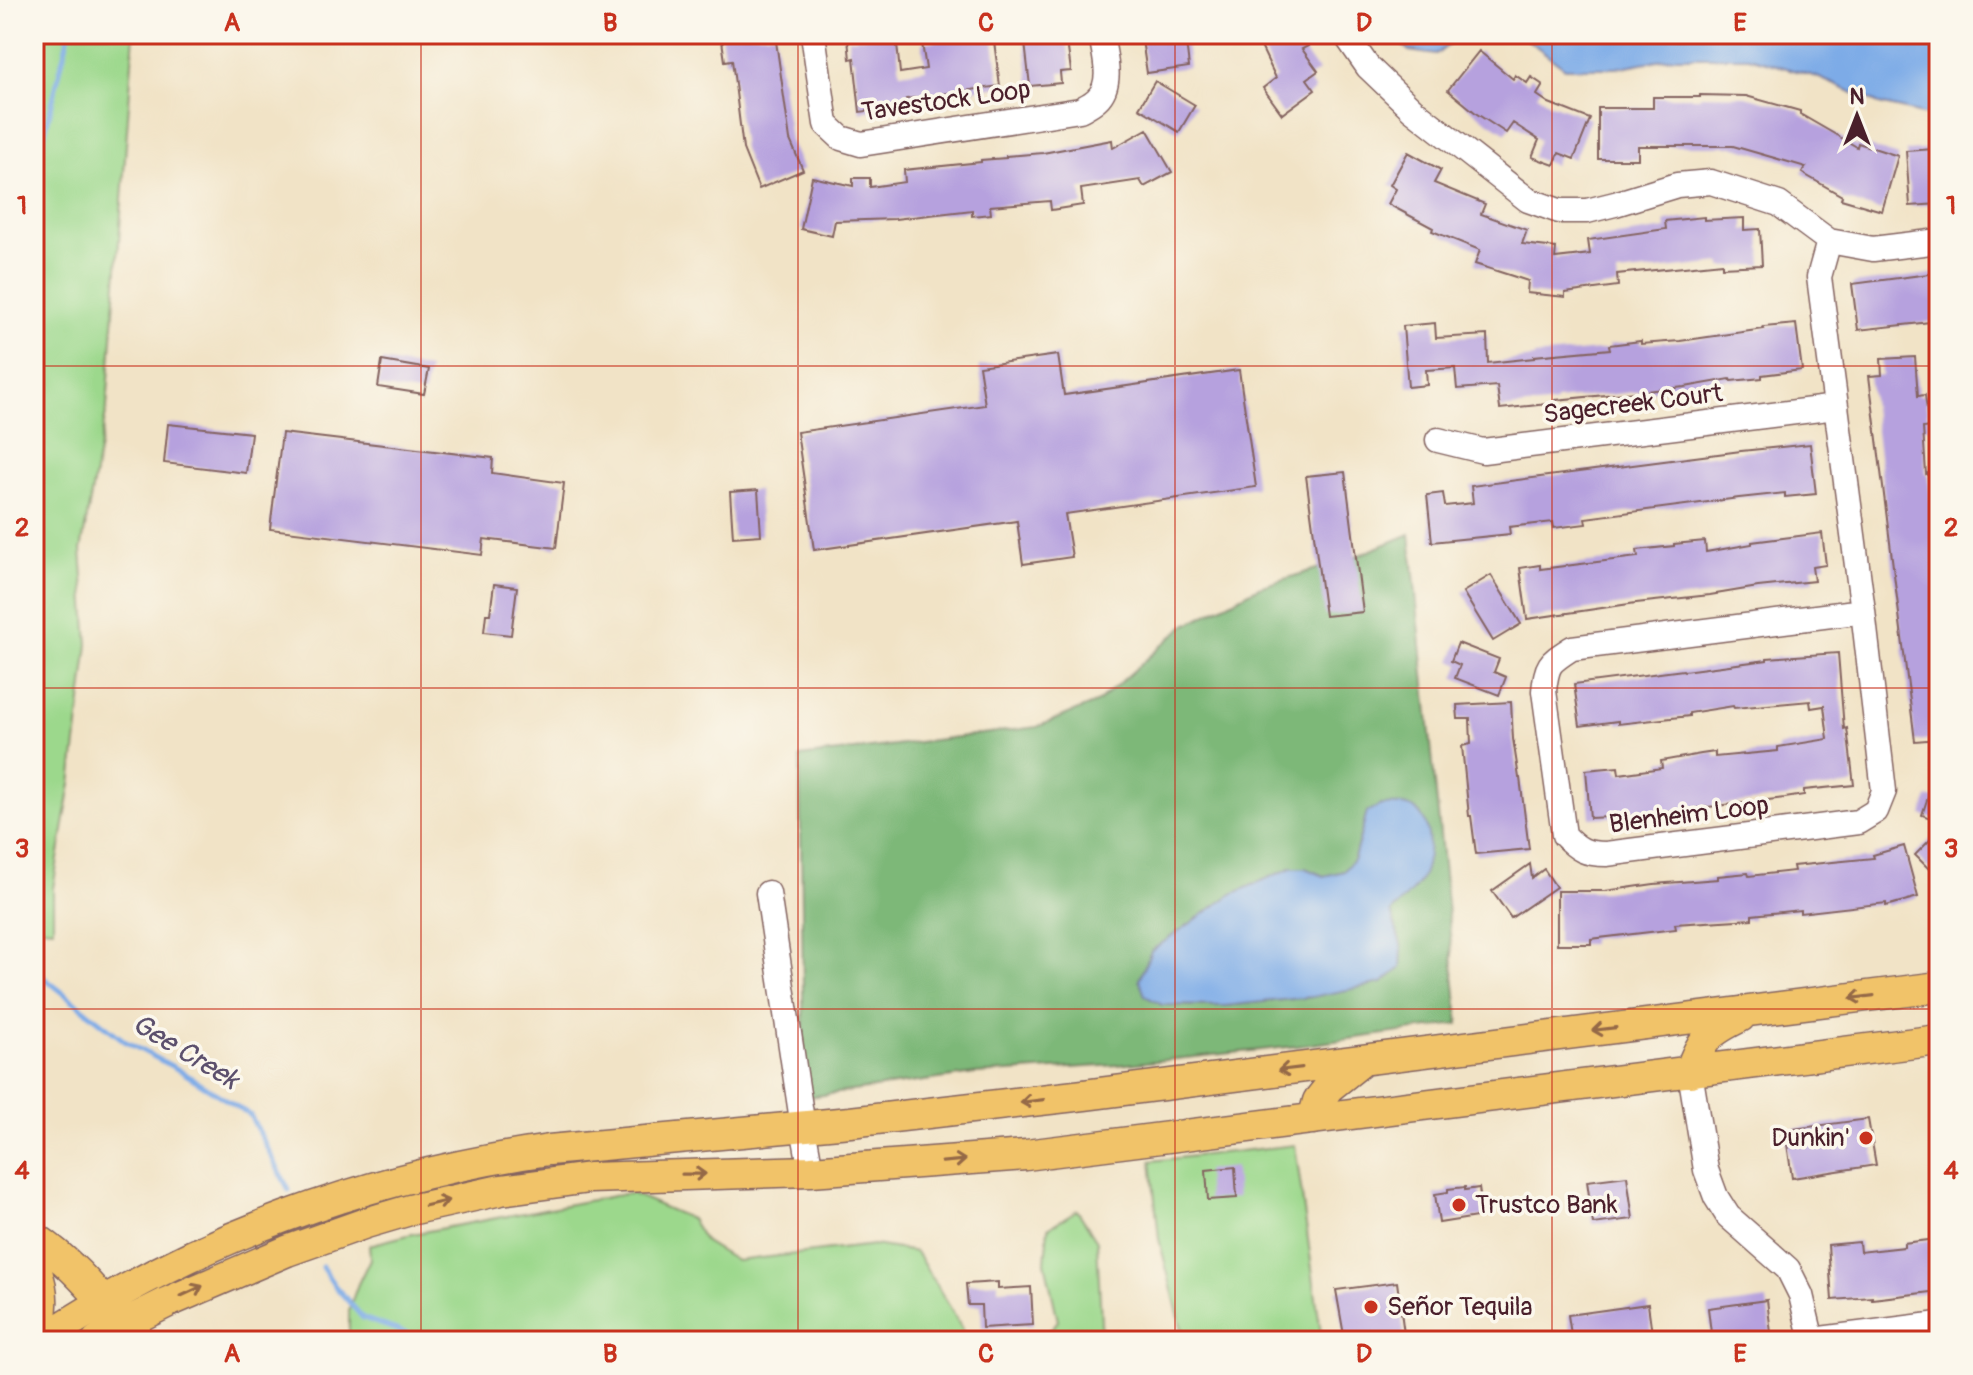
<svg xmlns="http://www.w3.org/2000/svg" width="1973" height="1375" viewBox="0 0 1973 1375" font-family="Pangolin,sans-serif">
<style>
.green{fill:#9cd88c;stroke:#737c5c;stroke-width:2}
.forest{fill:#7db878;stroke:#646c52;stroke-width:2;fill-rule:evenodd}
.water{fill:#7dabe7;stroke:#646589;stroke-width:2}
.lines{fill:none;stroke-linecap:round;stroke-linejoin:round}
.stream{stroke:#7dabe7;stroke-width:5}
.building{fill:#b6a1de}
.minor-casing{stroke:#846461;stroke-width:27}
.major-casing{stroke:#846461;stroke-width:33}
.minor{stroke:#fff;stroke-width:24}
.major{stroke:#f1c369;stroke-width:30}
.oneway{stroke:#956947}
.grid{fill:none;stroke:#c8321e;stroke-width:2;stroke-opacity:0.55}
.poi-dot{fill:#c8321e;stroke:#fbf7ec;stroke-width:3}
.labels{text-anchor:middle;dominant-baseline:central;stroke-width:7;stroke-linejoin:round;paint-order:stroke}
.street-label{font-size:26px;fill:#4a1f2b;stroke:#fbf7ec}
.poi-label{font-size:26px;fill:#4a1f2b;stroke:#fbf7ec;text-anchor:start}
.water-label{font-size:28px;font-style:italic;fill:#5c506d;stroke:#fbf7ec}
.neatline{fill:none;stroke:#c8321e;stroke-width:3}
.grid-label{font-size:26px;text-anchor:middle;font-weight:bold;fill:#c8321e}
</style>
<rect width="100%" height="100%" fill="#fbf7ec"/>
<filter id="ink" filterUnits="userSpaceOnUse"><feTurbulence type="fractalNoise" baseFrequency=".0125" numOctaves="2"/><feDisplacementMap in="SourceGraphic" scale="16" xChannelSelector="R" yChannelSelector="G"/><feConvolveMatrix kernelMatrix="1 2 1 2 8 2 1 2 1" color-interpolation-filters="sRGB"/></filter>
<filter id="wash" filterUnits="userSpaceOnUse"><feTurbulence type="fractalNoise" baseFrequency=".006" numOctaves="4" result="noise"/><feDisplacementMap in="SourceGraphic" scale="32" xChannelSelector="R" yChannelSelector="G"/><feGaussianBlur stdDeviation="1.8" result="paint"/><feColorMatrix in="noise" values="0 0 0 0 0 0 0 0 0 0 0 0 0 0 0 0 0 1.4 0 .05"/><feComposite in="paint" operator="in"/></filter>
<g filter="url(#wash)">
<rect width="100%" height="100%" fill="#f1e3c6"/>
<path class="green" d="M34 34H134L107 407 81 550 88 644 71 784 53 888V929L34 927Z
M1295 1145 1322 1341H1185L1159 1239 1151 1161Z
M624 1194H633L691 1219 705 1242 736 1261 874 1245 916 1252 951 1309 967 1338 977 1341H349V1309L358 1284 370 1259 369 1245 412 1234Z
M1077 1210 1097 1241 1102 1341H1040L1058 1321 1045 1262 1048 1228Z"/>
<path class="forest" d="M1410 534 1459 1024 1298 1046 1118 1065 975 1074 808 1097 804 1071 800 757 1037 727 1098 702 1184 626 1259 587 1352 558ZM1367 812 1419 883 1391 912 1402 948 1312 997 1225 1006 1162 1005 1151 951 1232 894 1291 868H1305L1324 876 1344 871 1354 858Z"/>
<path class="water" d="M1391 34H1462L1436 55 1409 51Z
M1520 34H1939V110L1926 115 1879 104 1817 77 1749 57H1674L1616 68H1565Z
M1381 805C1391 805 1404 803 1413 808 1435 821 1431 866 1418 884 1411 894 1400 903 1391 912L1402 948 1401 968 1382 983 1312 997 1225 1006 1162 1005 1145 996 1139 979 1151 951 1232 894 1291 868H1305L1324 876 1344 871 1354 858 1367 812Z"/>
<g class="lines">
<path class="stream" d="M34 177 69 34
M34 970 126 1042 179 1070 250 1115 289 1190
M322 1267 334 1285 363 1318 428 1341"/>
</g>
<g id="blocks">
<path class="building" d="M721 34H775L790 140 803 170 759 189 743 149 732 60 725 61Z
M896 34 900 73 926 69 922 43 973 35V34H993L1000 86 906 99 907 106 860 112 854 58 850 59 848 39Z
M1024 34H1066L1071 71 1060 72 1061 83 1030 86Z
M1185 34 1189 67 1147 73 1142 40Z
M1255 34H1302L1308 46 1302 49 1318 71 1307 79 1315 90 1282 114 1263 88 1276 78Z
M1479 51 1513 79 1515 75 1527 83 1531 77 1543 85 1537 95 1549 103 1590 119 1574 159 1559 153 1554 165 1532 157 1539 140 1513 123 1506 133 1477 114 1448 90Z
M1155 81 1195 105 1179 132 1139 108Z
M1700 95 1746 96 1800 111V114L1857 147 1858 143 1898 156 1882 211 1841 199 1842 196 1802 173 1806 167 1733 146H1638V159H1598V108H1653V97H1700Z
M1147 129 1172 172 1144 187 1140 180 1081 189 1083 205 1051 210 1050 201 990 206 991 214 972 216V210L895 219 835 221 832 236 801 229 812 177 853 186V178H870V187L905 182 904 170 981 162V160L1006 158V156L1043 153 1112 140 1113 148Z
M1934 149 1935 159H1939V204L1910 206 1906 151Z
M1408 152 1441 170 1434 183 1485 204 1481 214 1527 230 1522 244 1556 248 1555 258 1590 254 1588 240 1666 229 1665 221 1704 217V220L1744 218V230L1760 229 1762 265 1722 267V263L1617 274 1618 286 1565 293V297L1527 293 1528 281 1475 264 1480 250 1432 231 1433 228 1388 204 1396 189 1390 185Z
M1937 273 1939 321 1858 330 1852 284Z
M1435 323 1436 338 1487 335 1488 363 1534 358V356L1610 349 1609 345 1641 341V344L1680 341 1764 329 1763 327 1796 324 1802 370 1762 375V378L1731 381 1730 379 1685 387 1556 400V403L1500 409 1497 386 1457 389 1455 368 1426 370 1427 385 1408 387 1403 326Z
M1058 355 1064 395 1239 370 1256 487 1065 514 1072 557 1023 564 1017 521 814 550 797 432 985 405 979 366Z
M1915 357 1918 396 1925 395 1929 427 1923 428 1926 474 1928 473 1932 512H1939V739L1915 741 1869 376 1882 375 1881 359Z
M382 361 429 369 424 394 378 387Z
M168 424 251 433 246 473 164 463Z
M282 433 493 458 492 473 564 483 556 548 484 539 482 555 270 529Z
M1810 444 1816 494 1785 497V493L1739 498 1585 518 1586 524 1554 528 1553 522 1509 527 1510 534 1432 542 1427 495 1443 493 1445 506 1473 503 1471 486 1741 451Z
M1345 472 1363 612 1325 616 1306 476Z
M758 490 761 535 733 537 730 492Z
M1822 533 1826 565 1812 567 1814 581 1758 587 1710 595 1636 603 1527 619 1520 568 1540 565V569L1638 557 1637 550 1674 546V544L1705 541 1706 552 1752 544V542Z
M1491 575 1521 624 1493 641 1463 592Z
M494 584 517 587 511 635 484 632 486 614H490Z
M1458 643 1499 659 1494 672 1506 677 1499 695 1455 678 1460 665 1451 661Z
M1838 653 1844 729 1847 728 1854 785 1804 790V795L1785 798 1630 816 1590 818 1586 770 1618 767 1619 774 1662 768 1661 761 1701 754 1715 752V757L1778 751V747L1828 739 1824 706 1811 708 1810 701 1734 708 1733 706 1689 713V716L1618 724V721L1580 726 1574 684 1683 670 1684 671 1767 660V658Z
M1511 702 1513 739 1519 778H1520L1529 849 1476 854 1471 816H1469L1462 746 1471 744 1470 719H1458L1457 705Z
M1928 797 1939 800V821L1922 815Z
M1939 831V879L1915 855Z
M1904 846 1918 897 1886 906V903L1800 913V910L1752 915V919L1675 924 1676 929 1591 939V944H1557V891H1605L1654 884 1718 879V876L1748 873 1749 876 1794 871 1793 866 1874 858 1873 855Z
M1530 864 1532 878 1544 869 1556 887 1511 918 1492 891Z
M1868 1119 1876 1165 1792 1178 1785 1130Z
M1235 1167 1237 1198 1208 1200 1206 1170Z
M1627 1176 1633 1219 1593 1224 1587 1181Z
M1465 1187V1190L1479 1188 1483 1216 1439 1223 1435 1194 1448 1192V1189Z
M1936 1239 1939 1257V1291L1872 1299V1297L1832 1300 1828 1245 1859 1242 1860 1252 1904 1247V1243Z
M998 1282V1289L1031 1287 1033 1325 982 1328 981 1305H968L966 1284Z
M1397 1282 1405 1341H1345L1336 1290Z
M1767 1300 1772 1341H1712L1708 1308Z
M1648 1304 1653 1341H1572L1568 1315Z"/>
</g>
</g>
<g filter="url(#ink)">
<use href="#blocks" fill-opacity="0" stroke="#846461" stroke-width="2"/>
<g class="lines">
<g class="minor-casing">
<path id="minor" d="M813 34 826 124 841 138 861 144 1080 110C1085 107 1092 104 1097 99 1114 83 1104 55 1101 34
M1345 34 1368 67 1412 109 1528 200 1559 211H1587L1615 204 1677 185 1711 182 1779 204 1829 241 1873 249 1939 241
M1829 241 1819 277 1863 611 1884 791 1876 811 1858 822 1606 854C1586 854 1578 850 1564 835L1544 691C1547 663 1549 663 1572 648L1863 611
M1438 440 1483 451 1836 407
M768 893 803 1127 811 1171
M1690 1072 1706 1170 1716 1197 1728 1216 1788 1269 1801 1295 1812 1341
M1812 1340 1939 1324"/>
</g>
<g class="major-casing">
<path id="major" d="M1690 1072C1701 1039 1709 1032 1740 1017
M1313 1119 1318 1101 1329 1087 1363 1060
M34 1237C66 1258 92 1287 116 1317
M34 1264C44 1288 46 1312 34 1337
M41 1341C193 1239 368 1176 549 1150L850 1122 1084 1095 1939 987
M97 1341 122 1325 168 1302 287 1251 366 1223 410 1210 501 1190 589 1178 811 1171 1026 1155 1939 1040"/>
</g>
<use href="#minor" class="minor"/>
<use href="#major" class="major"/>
</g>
<defs><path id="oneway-shaft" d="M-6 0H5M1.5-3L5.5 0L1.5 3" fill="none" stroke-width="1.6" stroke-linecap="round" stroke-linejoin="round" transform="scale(2)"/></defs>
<g class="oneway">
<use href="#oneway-shaft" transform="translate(1862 997) rotate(173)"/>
<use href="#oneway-shaft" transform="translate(1604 1029) rotate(173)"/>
<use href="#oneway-shaft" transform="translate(1290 1069) rotate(173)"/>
<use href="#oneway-shaft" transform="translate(1032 1101) rotate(173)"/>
<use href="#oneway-shaft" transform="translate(954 1161) rotate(-5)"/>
<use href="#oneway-shaft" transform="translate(694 1174) rotate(-1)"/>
<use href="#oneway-shaft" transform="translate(437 1203) rotate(-13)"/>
<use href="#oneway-shaft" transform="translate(192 1291) rotate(-25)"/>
</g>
</g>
<path class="grid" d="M421 34V1341M798 34V1341M1175 34V1341M1552 34V1341M34 366H1939M34 688H1939M34 1009H1939"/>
<g class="poi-dot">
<circle cx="1866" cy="1138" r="8"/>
<circle cx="1459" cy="1205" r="8"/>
<circle cx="1371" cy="1307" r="8"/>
</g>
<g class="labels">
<g class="street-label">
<text transform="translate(946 101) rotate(-8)">Tavestock Loop</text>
<text transform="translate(1633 404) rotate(-7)">Sagecreek Court</text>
<text transform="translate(1689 815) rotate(-7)">Blenheim Loop</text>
</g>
<g class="poi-label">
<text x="1850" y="1138" text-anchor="end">Dunkin'</text>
<text x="1475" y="1205">Trustco Bank</text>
<text x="1387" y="1307">Señor Tequila</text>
</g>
<g class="water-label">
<text transform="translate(185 1052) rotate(31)">Gee Creek</text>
</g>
</g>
<rect width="1973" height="1375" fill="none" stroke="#fbf7ec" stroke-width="88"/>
<g transform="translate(1857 116)" stroke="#fbf7ec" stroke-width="6" paint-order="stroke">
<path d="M0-6L14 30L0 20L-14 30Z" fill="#4a1f2b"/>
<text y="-12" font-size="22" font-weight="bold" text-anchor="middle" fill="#4a1f2b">N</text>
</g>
<rect x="44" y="44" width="1885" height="1287" class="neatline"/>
<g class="grid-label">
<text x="232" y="31">A</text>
<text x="610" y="31">B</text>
<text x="986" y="31">C</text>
<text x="1364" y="31">D</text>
<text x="1740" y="31">E</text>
<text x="22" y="214">1</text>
<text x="1951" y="214">1</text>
<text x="22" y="536">2</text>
<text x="1951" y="536">2</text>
<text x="22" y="857">3</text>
<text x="1951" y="857">3</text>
<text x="22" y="1179">4</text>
<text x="1951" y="1179">4</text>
<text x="232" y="1362">A</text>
<text x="610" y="1362">B</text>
<text x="986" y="1362">C</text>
<text x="1364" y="1362">D</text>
<text x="1740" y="1362">E</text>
</g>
</svg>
